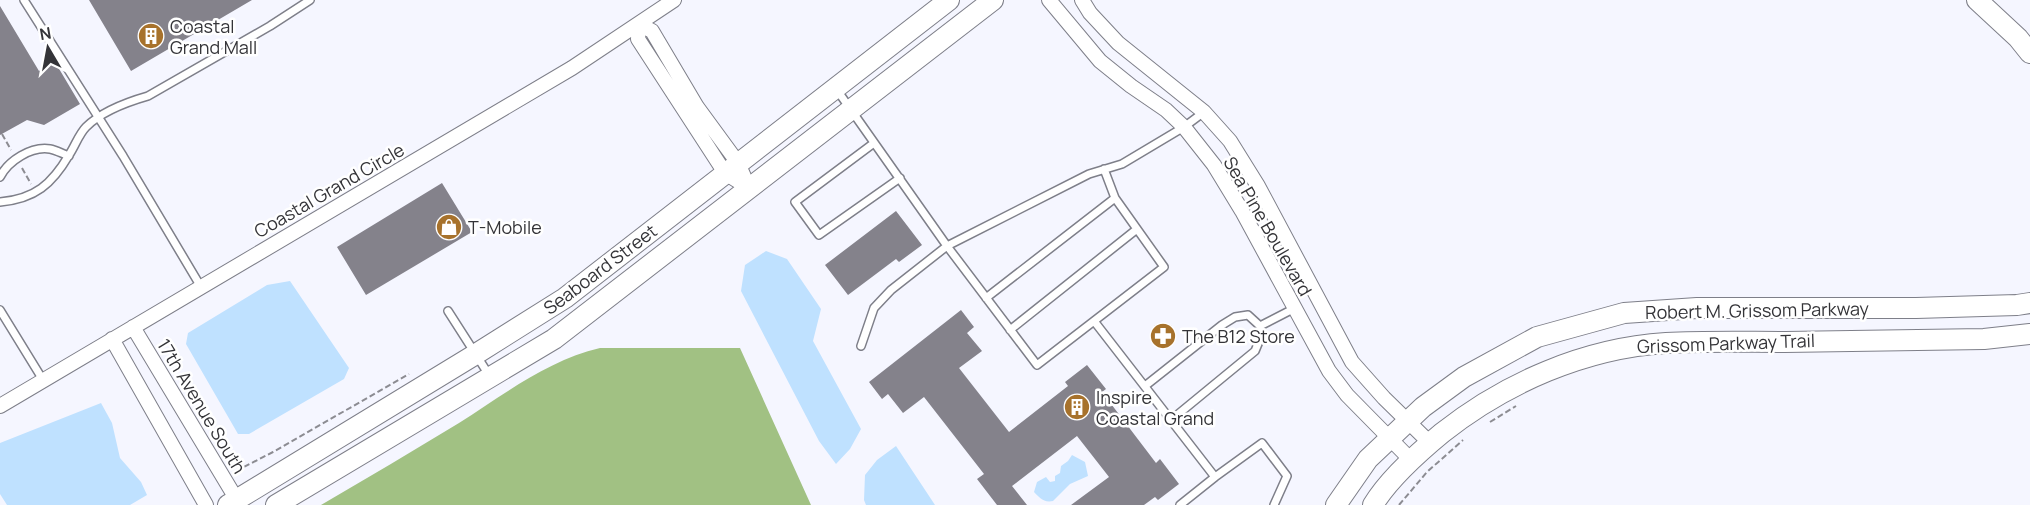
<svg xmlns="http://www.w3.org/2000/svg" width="2030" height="505" viewBox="0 0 2030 505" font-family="Manrope,sans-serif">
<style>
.forest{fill:#a1c183}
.water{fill:#bfe1ff}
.building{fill:#84828b}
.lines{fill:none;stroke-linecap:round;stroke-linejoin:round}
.lane-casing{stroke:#7e7f89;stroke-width:10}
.street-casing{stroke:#7e7f89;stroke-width:16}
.secondary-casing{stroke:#7e7f89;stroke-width:22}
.path{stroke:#8c8c92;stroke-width:2;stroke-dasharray:6 3;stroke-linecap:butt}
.lane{stroke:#fff;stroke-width:7}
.street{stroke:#fff;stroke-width:14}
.secondary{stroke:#fff;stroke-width:20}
.labels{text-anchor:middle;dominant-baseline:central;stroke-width:5;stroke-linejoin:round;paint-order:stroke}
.poi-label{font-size:18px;fill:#343438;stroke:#fff;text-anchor:start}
.street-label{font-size:18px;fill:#343438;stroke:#fff}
</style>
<rect width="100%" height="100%" fill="#f5f6ff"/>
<path class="forest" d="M600 348H740L811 505H321C367 478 413 451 459 423 503 395 548 360 600 348Z"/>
<path class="water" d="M766 251 787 259 821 309 813 341 861 429 850 449 836 464 819 441 741 291 745 265Z
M290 281 349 368 344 379 249 434H238L186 344 188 333 267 285Z
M101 403 112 423 120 458 141 482 147 495 130 505H7L0 494V443Z
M896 446 935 505H866L864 500 865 475 877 460Z
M1072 455 1085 462 1088 476 1070 484 1053 501C1043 503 1039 497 1034 492L1037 482 1046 477 1050 482 1055 481V476L1060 473 1061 466 1068 461Z"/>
<path class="building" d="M89 0H252L131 71Z
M0 6 39 71 55 62 80 104 44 125 27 120 0 135Z
M442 183 472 232 366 295 337 247Z
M896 211 922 245 899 262 896 259 848 295 825 265Z
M961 310 974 327 967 333 982 351 959 368 1009 432 1068 386 1065 382 1087 365 1106 389 1102 392 1156 463 1160 459 1179 484 1158 500 1155 497 1144 505H1071L1109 477 1077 436 1012 486 1027 505H997L977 479 984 474 924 397 903 413 888 394 882 399 869 382Z"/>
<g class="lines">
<g class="lane-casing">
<path id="lane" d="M24 0 123 156 201 287
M837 90 947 246 1089 174 1122 164 1184 127 1204 112
M874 143 795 202 819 235 900 178
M1104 169 1115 198
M0 177C8 161 31 146 50 149 56 150 63 154 69 156
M0 202C35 199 52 184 69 155 75 146 79 134 86 127 102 111 127 102 148 96L270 26 310 0
M0 310 43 380
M448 311 489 375
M1094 321 1215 477 1262 443 1287 476 1274 505
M1260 326 1295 308
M1010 330 1137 229
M861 346 874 308 891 290 947 246 1037 365 1164 267 1115 198 986 298
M1145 386 1222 325 1235 317 1248 315 1260 326
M1171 420 1255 351 1260 339V326
M1180 505 1215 477"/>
</g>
<g class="street-casing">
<path id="street" d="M1049 0 1100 61 1131 86 1166 110 1184 127 1214 165 1242 211 1329 371 1347 395 1412 461
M1082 0 1090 13 1118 43 1204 112 1230 141 1258 186 1352 362 1384 398 1430 443
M639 24 652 31 697 107 738 163 749 188 725 173 638 39Z
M133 327 240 505
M112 339 206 505
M0 406 572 68 674 0"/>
</g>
<g class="secondary-casing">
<path id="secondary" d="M1977 0 2018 38 2030 53
M228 505 476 354 565 298 949 0
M276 505 554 339 993 0
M1336 505 1368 459 1423 407 1464 377 1537 337 1624 313 1697 308H1916L2017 305 2030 303
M1373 505C1388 480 1419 452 1442 433 1505 383 1585 348 1666 343 1706 341 1745 342 1785 342 1851 341 1918 340 1984 339L2030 334"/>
</g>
<path class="path" d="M2 134 11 150
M22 168 31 184
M1490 422 1516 406
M236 471 273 452 409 374
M1399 505 1427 472 1463 440"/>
<use href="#lane" class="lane"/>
<use href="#street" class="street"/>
<use href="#secondary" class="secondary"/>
</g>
<defs>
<g id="building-disc" transform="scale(1.35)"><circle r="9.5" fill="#a7722c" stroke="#fff"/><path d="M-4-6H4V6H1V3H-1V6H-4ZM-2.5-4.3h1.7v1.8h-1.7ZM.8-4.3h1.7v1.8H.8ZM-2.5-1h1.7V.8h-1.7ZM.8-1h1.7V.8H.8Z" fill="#fff"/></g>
<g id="shop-disc" transform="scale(1.35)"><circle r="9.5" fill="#a7722c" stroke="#fff"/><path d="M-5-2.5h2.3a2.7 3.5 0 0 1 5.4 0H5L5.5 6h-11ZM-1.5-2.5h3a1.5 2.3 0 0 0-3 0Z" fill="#fff"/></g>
<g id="pharmacy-disc" transform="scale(1.35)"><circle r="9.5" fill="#a7722c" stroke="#fff"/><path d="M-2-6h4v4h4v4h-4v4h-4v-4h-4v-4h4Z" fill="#fff"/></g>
</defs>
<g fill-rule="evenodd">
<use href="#building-disc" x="151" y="36"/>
<use href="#shop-disc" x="449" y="227"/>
<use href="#pharmacy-disc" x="1163" y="336"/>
<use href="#building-disc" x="1077" y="407"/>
</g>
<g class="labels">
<g class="poi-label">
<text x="170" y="26">Coastal<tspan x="170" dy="21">Grand Mall</tspan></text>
<text x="468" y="227">T-Mobile</text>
<text x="1182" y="336">The B12 Store</text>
<text x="1096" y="397">Inspire<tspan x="1096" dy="21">Coastal Grand</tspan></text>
</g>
<g class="street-label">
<text transform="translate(329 190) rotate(-30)">Coastal Grand Circle</text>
<text transform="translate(1268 226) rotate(60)">Sea Pine Boulevard</text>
<text transform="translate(600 269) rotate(-37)">Seaboard Street</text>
<text transform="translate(1757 310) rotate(-1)">Robert M. Grissom Parkway</text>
<text transform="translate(1726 343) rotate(-2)">Grissom Parkway Trail</text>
<text transform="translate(202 406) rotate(59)">17th Avenue South</text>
</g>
</g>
<g transform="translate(48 48) rotate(350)" stroke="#ffffff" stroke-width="4.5" paint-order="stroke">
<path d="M0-4.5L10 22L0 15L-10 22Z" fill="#343438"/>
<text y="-9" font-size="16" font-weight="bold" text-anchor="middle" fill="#343438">N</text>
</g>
</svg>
